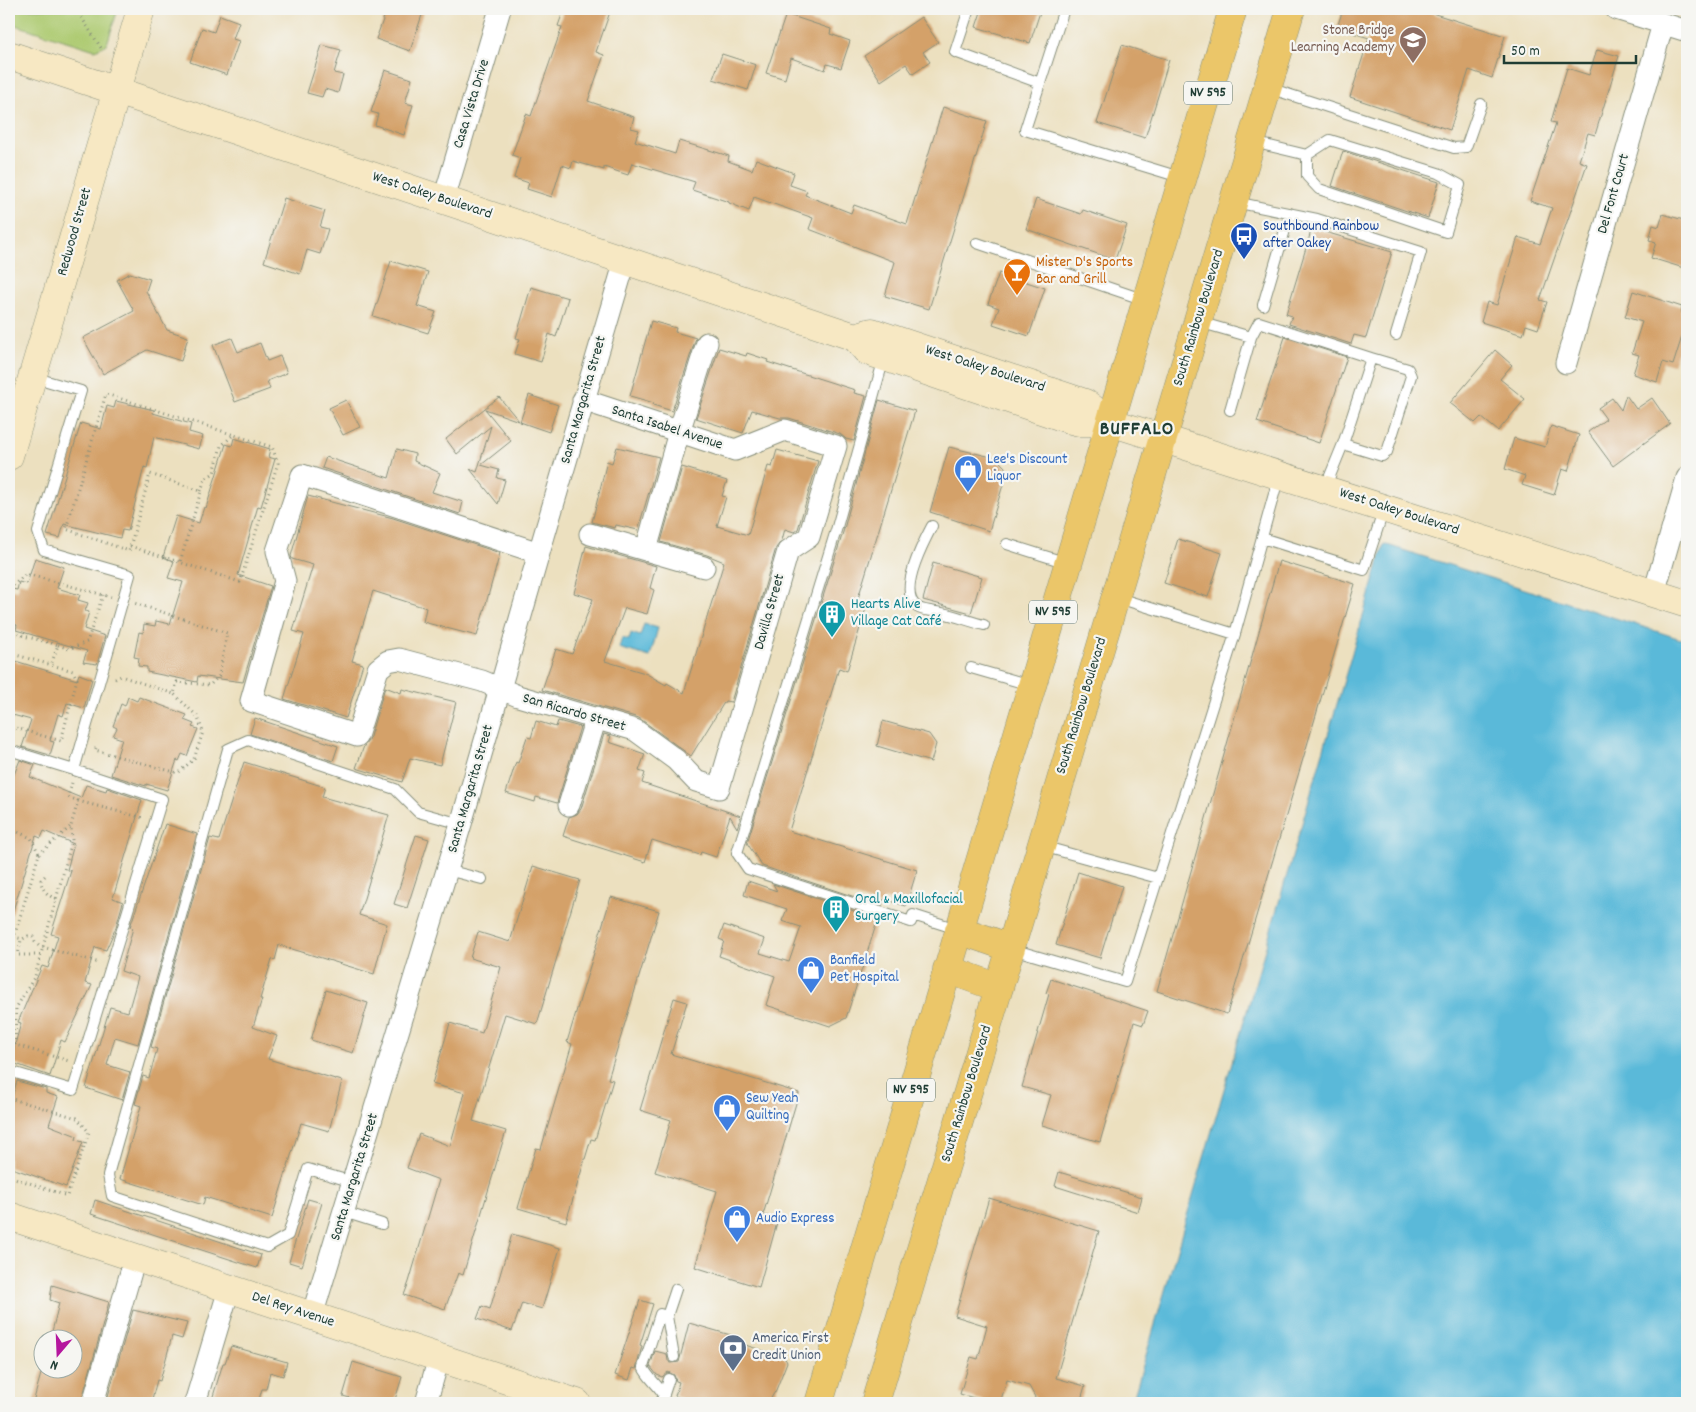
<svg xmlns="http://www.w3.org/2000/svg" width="1696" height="1412" viewBox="0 0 1696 1412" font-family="Dekko,sans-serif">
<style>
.green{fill:#aecb72;stroke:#668453}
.water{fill:#5ab9d9;stroke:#3c7b86}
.building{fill:#d4a169}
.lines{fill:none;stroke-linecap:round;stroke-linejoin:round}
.lane-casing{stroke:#868e7a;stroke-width:12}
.street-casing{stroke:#868e7a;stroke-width:23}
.secondary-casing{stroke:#868e7a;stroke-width:29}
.primary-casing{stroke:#868e7a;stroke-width:29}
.path{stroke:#868e7a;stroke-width:3;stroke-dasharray:1 4;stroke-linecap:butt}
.lane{stroke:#fff;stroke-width:10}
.street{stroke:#fff;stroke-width:21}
.secondary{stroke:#f7e8c3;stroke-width:28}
.primary{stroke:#ebc669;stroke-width:28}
.labels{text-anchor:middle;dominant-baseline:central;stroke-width:4.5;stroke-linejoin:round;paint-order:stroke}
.shield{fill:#f6f6f2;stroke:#60746d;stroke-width:1}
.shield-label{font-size:14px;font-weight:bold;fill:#1f3d34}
.education-label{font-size:15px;fill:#785e54;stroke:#f6f6f2;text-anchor:end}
.street-label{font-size:15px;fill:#1f3d34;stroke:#f6f6f2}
.transit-label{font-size:15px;fill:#164399;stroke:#f6f6f2;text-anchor:start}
.food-label{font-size:15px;fill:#c56008;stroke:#f6f6f2;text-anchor:start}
.shop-label{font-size:15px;fill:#366cbe;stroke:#f6f6f2;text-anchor:start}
.culture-label{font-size:15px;fill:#0d838f;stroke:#f6f6f2;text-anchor:start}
.service-label{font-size:15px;fill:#4e5e75;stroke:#f6f6f2;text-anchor:start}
.district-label{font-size:20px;font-weight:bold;letter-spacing:1px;fill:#1f3d34;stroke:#f6f6f2}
</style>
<rect width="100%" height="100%" fill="#f6f6f2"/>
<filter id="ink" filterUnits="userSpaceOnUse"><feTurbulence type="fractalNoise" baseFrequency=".02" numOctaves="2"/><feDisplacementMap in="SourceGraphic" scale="10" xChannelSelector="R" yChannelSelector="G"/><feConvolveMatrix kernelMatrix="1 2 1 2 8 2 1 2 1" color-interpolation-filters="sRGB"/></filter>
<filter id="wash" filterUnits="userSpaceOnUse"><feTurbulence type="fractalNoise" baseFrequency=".0096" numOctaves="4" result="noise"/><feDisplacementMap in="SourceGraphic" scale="20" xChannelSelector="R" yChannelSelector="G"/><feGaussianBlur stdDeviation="1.12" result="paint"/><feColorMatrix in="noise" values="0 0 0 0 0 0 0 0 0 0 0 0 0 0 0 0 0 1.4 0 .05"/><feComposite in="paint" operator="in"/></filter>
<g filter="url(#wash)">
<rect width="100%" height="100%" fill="#ece0bf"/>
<path class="green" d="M9 9H118L107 44 95 50 9 23Z"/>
<path class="water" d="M1384 544 1687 641V1403H1132Z
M644 624 658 628 650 657 619 648 622 638 629 640 631 633 640 636Z"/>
<g id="blocks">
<path class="building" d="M387 9H424L410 51 376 39Z
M564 9H611L596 52 604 55 588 101 634 117 631 128 639 130 635 141 675 154 679 141 729 156 728 161 752 170 756 159 794 173 790 185 807 191 805 195 851 213 854 205 907 224 943 107 987 121 929 309 885 296 895 262 809 229 813 218 754 197 749 211 729 203V202L692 190 695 182 632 163 628 175 604 167V170L573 161 571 168 562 165 552 197 527 189 529 183 514 178 520 158 512 155 526 114 531 116 562 27 558 26Z
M982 9H1041L1030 43 976 27Z
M1343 9H1419L1505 36 1492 78 1469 70 1450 130 1350 97 1369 38 1337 28Z
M786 14 831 29 830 34 850 41 841 68 827 64 825 70 791 58 785 79 766 73Z
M220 15 239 22 233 39 239 41 227 75 190 62 202 28 214 32Z
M921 17 938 42 923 52 930 62 913 74 906 64 881 81 864 56Z
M322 45 341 50 334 73 343 75 338 93 325 89 322 97 307 93Z
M1122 45 1169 60 1145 138 1097 123Z
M1597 50 1619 56 1595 135 1588 133 1579 161 1587 164 1540 300 1547 302 1538 329 1526 325 1523 335 1481 322 1487 302 1497 305 1518 237 1540 244 1552 208 1530 201 1556 123 1551 122 1556 104 1567 68 1589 75Z
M722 54 756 65 748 90 713 79Z
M385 70 412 79 405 103 413 105 404 135 375 125 378 114 371 112Z
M1343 151 1439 182 1428 218 1332 186Z
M284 198 325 211 320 227 328 229 320 254 307 250 300 274 264 262Z
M1036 199 1081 214 1083 210 1127 225 1115 260 1026 229Z
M1663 214 1687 221V269L1651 258 1656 242 1649 240 1653 225 1659 227Z
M1312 228 1392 252 1366 338 1354 335 1351 344 1289 324 1292 316 1286 314Z
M391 261 428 272 417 306 436 312 428 333 373 316Z
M130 273 150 279 146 291 167 330 188 337 181 361 147 350 103 374 83 338 134 311 117 280Z
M999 273 1045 288 1029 336 993 324 999 308 988 304Z
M531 287 568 298 556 337 549 334 541 362 515 354 520 339 516 338Z
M1633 291 1682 307 1681 313 1687 315V321L1673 365 1663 362 1657 382 1633 374 1639 355 1632 353 1642 322 1625 317Z
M651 321 676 328 675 332 696 338 672 411 653 405 654 403 630 396Z
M1285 337 1347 357 1319 443 1257 422Z
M232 338 238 352 260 343 267 361 280 356 287 373 267 381 270 389 235 402 213 345Z
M719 348 746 356 747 353 768 360 767 362 855 390 854 393 866 396 854 441 846 439 840 434 789 418H780L752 410 743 433 696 418Z
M1495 350 1512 365 1500 379 1525 399 1498 431 1481 417 1475 423 1450 403Z
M529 395 558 405 549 432 520 422Z
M1626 395 1636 409 1652 398 1670 424 1613 466 1588 432 1606 419 1598 408 1612 398 1621 410Z
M499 397 519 421 485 409 511 441 481 465 499 470 497 478 505 480 498 504 470 469 477 472 491 426 457 454 446 439Z
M346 400 360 427 343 435 329 408Z
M879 400 915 411 856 605 866 608 847 671 839 668 789 831 917 870 906 906 884 899 882 906 762 866 747 843 844 529Z
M116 401 154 410 153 413 191 424 189 432 203 436 199 449 154 437 147 468 144 467 128 531 122 530 120 538 64 524 60 538 47 535 81 423 101 429 107 406 114 408Z
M1551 426 1579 435 1568 471 1562 469 1554 495 1522 485 1525 476 1505 469 1514 438 1545 447Z
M234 438 270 449 268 457 275 459 261 507 258 506 238 575 271 586 243 682 198 676 197 682 147 672V667L138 666 139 658 134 657 139 632 143 633 144 624 155 626 156 621 170 624 183 582 168 578 174 561 163 557 176 516 199 523 204 507 206 508 226 444 232 446Z
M617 447 659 457 638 530 616 525 615 528 592 522 607 461 612 463Z
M949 447 996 458 1005 467 1006 475 989 531 930 512Z
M397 449 415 454 414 461 440 473 432 492 463 502 460 514 322 468 326 457 389 478Z
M777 450 818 461 798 529 794 532 785 529 782 540 776 548 731 702 725 701 691 756 639 718 542 690 556 649 572 654 593 599 574 593 586 546 656 566 650 588 654 590 647 614 625 608 605 661 645 673 666 685 667 683 684 693 724 562 707 555 661 542 682 467 727 481 722 496 726 497 717 526 748 535 768 466 772 467Z
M308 496 393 518 500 553 477 636 423 622 426 608 373 591 352 661 363 664 346 718 284 699 304 634 293 631 313 565 292 559 291 556Z
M1178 539 1222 553 1208 597 1164 583Z
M35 558 64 567 57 588 80 595 78 600 88 603 85 611 89 612 84 629 105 636 97 664 83 662 87 651 16 630 17 625 9 623V602L12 589 17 590 19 582 27 584Z
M1279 561 1355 584 1227 1014 1157 991Z
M933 563 982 577 971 613 923 600Z
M9 659 77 680 79 674 92 679 84 708 67 703 63 716 58 714 50 741 54 742 50 755 22 747 31 720 9 714Z
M385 687 401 693 402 689 456 702 440 765 410 758 402 782 356 768 364 746 369 740Z
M128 697 137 701 139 697 187 715 184 720 194 724 192 727 198 729 187 756 182 754 179 761 177 760 167 790 146 784V786L111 775 122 739 113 736 117 728 113 726 121 704 125 706Z
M255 718 338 746 333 761 250 734Z
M536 721 556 727 558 721 580 727 557 803 536 797 535 802 506 793 516 762 518 763 527 737 531 738Z
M883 721 929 734 936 744 931 762 877 746Z
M604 734 611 736 609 742 645 754 639 771 645 773 642 783 741 816 737 828 730 816 716 857 701 852 700 855 652 840 645 862 563 836 569 817 577 814 581 809Z
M20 760 35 765 30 777 81 798 86 785 106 791 107 788 142 800 113 898 123 902 116 927 106 950 95 947 85 983 92 985 65 1042 61 1040 50 1076 10 1062 21 1023 18 1022 42 966 48 968 58 936 51 934 71 871 67 870 74 844 44 831 41 838 36 836 12 914H9V775L13 777Z
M244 762 325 787 322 797 389 815 359 915 387 924 374 974 279 945 275 960 272 959 260 999H262L253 1027 277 1036 268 1059 342 1081 329 1131 301 1123 272 1218 205 1197 203 1205 120 1179 141 1106 135 1104 143 1076 149 1078 157 1049 151 1047 210 838 219 840Z
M165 824 197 834 138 1044 115 1037 107 1065 130 1072 122 1100 86 1088 110 1007 128 1012 138 977 121 971 133 928 130 927Z
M416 835 429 839 407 908 394 904Z
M533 866 580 880 537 1024 505 1014 473 1121 506 1131 463 1275 458 1273 445 1309 404 1295 409 1282 439 1180 407 1168 419 1134 450 1146 465 1093 432 1084 450 1023 482 1033 501 967 470 958 478 932 510 942Z
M1078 872 1122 886 1100 958 1056 945Z
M748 881 777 891 773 884 878 919 846 1018 830 1026 766 1005 775 976 719 956 724 941 719 939 724 925 765 939 760 953 789 962 801 927 782 921 787 909 744 895Z
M611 897 659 911 608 1079 613 1080 595 1140 591 1139 566 1222 518 1208 536 1148 541 1149 572 1044 567 1042Z
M1051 979 1148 1011 1143 1025 1134 1022 1100 1142 1042 1125 1051 1095 1022 1087 1049 994 1046 993Z
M326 990 368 1003 353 1053 311 1040Z
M674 998 687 1002 671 1054 799 1093 763 1215 778 1219 759 1287 695 1267 717 1191 655 1172 671 1120 640 1110Z
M17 1081 46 1089V1093L58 1097 49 1125 77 1136 76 1140 83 1142 66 1187 9 1167V1107Z
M1059 1172 1142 1197 1138 1212 1055 1186Z
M989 1198 1099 1231 1056 1378 1085 1386 1080 1403H1033L1035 1397 1029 1386 1007 1380 1000 1403H992L960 1394 971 1357 978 1359 987 1326 955 1316Z
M308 1199 322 1203 302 1266 289 1262Z
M95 1200 261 1255 257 1268 91 1214Z
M512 1234 560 1248 542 1309 522 1303 512 1331 477 1319 482 1306 490 1309Z
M52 1285 109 1302 81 1403H33L42 1370H72V1340H50L59 1303 50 1300Z
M640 1300 653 1304 640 1345 642 1346 636 1369 633 1368 629 1380 615 1375Z
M133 1310 187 1323 182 1339 172 1336 160 1381 157 1380 151 1403H106Z
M689 1323 734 1336 732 1341 784 1357 787 1362 776 1390 768 1403H688L689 1401 675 1396 679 1382 676 1381 674 1375 668 1372 662 1377 657 1375 650 1366 655 1351 667 1354 668 1361 671 1363 679 1362Z
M231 1346 287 1362 283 1376 270 1372 266 1389H262L258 1403H211L223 1363H225Z
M353 1362 402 1377 394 1403H367L343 1396Z"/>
</g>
</g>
<g filter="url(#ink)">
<use href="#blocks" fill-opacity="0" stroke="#868e7a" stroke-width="1"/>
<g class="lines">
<g class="lane-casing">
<path id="lane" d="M969 9 955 52 1040 83
M1064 9 1025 130 1183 178
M1269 88 1454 148 1466 147 1481 104
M1253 142 1307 155 1330 140 1438 173 1460 185 1446 232 1319 189 1307 176V155
M1235 202 1317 219 1421 252 1396 335
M977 243 1145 300
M1263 305 1290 213
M1199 322 1251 337 1259 322 1371 358
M884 358 837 527 737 853 748 869 911 922 913 915 957 929
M1230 410 1251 337
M1325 488 1343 444 1371 358 1408 369 1411 376 1387 452 1382 456 1343 444
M932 526C923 543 897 592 917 607 923 611 929 610 936 612 952 614 968 621 984 625
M1262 538 1364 570 1384 509
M1007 544 1067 563
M1235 634 1279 476
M971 668 1030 685
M9 750 74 770
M1042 846 1158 878
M447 870 482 879
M1012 949 1125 982 1235 634 1115 597
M9 1071 73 1090 162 799 74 770 130 575 44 550 38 532 81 391 33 377
M353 1182 308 1169 288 1235 267 1247 112 1196 108 1175 228 749 248 740 395 789 418 812 461 824
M344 1212 382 1224
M674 1357 667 1316 676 1289
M664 1395C658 1385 648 1378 643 1367L660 1314 667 1316
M661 1403 669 1379"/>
</g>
<g class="street-casing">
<path id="street" d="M1616 9 1687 31
M444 199 500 9
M1566 363 1663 24
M590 534 704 567
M646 550 679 432 707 343
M539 553 302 475 277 551 285 581 251 701 357 736 378 669 388 661 399 659 482 681 518 696 635 730 676 760 696 781 719 788 788 551 809 537 836 446 785 430 735 450 583 400
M1654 593 1687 478
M569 805 596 718
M312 1316 461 824 539 553 625 261
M93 1403 135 1258
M195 1403 229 1289
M426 1403 439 1358"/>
</g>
<g class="secondary-casing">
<path id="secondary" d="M9 55 855 337 867 351 1071 420 1079 422H1110L1687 604
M855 337 872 332 1085 403 1110 422
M9 456 141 9
M9 1216 577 1403"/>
</g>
<g class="primary-casing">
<path id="primary" d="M959 930 1011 948
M947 969 999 988
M819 1403 1233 9
M875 1403 1291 9"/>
</g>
<path class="path" d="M76 9 103 51
M201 491 205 479 214 473 221 446 233 435
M130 546 240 582 278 463 272 447 106 394 66 529 129 551 150 474 201 491 180 562
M9 589 26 574 111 597
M9 629 13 633 58 645 51 665
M58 645 69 649 87 642 103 595
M9 653 73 671 77 679 61 741 9 726
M115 679 121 676 174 694 177 682 210 685 219 676 227 633 134 603
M96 748 95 750 178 773 194 759 203 732 197 716 174 694
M72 783 68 797 78 801
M9 828 31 838 39 854 14 937
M39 854 70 827
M45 876 41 880C41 889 48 896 56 899
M40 955H18L21 940 28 936 33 937 35 942 39 946 100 963
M9 967 14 937 23 939
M9 1043 69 1061
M15 1045 16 1008 35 976 72 841 71 826 78 801 143 818
M9 1098 77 1118 89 1132 67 1196 9 1176
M9 1283 11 1276"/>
<use href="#lane" class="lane"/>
<use href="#street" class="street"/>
<use href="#secondary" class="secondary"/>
<use href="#primary" class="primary"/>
</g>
</g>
<defs>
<g id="school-pin" transform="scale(1.4375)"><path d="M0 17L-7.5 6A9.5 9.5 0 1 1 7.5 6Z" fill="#8d6e63" stroke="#f6f6f2"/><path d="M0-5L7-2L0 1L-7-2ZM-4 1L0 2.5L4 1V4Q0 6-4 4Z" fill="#fff"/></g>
<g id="bus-pin" transform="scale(1.4375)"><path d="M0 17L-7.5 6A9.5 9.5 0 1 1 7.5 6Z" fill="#1a4fb4" stroke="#f6f6f2"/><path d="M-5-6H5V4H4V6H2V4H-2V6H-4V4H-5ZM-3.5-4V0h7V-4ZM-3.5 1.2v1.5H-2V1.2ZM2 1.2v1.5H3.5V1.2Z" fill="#fff"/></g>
<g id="bar-pin" transform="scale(1.4375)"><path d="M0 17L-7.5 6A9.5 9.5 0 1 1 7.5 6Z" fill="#e8710a" stroke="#f6f6f2"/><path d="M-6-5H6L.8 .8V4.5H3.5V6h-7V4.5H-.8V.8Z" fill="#fff"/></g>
<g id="shop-pin" transform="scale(1.4375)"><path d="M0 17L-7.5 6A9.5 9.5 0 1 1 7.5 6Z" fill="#3f7fe0" stroke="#f6f6f2"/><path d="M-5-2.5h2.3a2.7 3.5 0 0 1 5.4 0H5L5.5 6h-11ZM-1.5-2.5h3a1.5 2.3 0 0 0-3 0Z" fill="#fff"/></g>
<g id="building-pin" transform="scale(1.4375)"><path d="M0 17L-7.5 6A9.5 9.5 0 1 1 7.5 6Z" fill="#0f9aa8" stroke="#f6f6f2"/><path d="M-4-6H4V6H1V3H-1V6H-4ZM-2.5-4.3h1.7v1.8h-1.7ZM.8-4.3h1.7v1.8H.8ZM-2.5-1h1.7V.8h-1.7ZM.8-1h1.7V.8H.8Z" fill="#fff"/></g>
<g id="bank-pin" transform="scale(1.4375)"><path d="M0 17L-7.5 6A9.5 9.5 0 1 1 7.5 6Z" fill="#5c6f8a" stroke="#f6f6f2"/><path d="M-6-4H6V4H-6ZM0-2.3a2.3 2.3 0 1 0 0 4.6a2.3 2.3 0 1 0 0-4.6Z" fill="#fff"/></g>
</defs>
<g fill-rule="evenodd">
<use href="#school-pin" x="1413" y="40"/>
<use href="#bus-pin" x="1244" y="236"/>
<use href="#bar-pin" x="1017" y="272"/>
<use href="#shop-pin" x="968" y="469"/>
<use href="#building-pin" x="832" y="614"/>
<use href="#building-pin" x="836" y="909"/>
<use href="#shop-pin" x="811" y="970"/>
<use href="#shop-pin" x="727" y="1108"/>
<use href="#shop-pin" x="737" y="1219"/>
<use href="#bank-pin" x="733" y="1348"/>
</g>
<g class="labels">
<g class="shield">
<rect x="1184" y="81.5" width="48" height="23" rx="4"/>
<rect x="1029" y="600.5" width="48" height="23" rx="4"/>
<rect x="887" y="1078.5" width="48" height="23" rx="4"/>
</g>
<g class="shield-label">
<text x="1208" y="93">NV 595</text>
<text x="1053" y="612">NV 595</text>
<text x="911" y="1090">NV 595</text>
</g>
<g class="education-label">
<text x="1394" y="31">Stone Bridge<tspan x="1394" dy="17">Learning Academy</tspan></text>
</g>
<g class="street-label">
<text transform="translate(472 104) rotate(-73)">Casa Vista Drive</text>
<text transform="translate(1614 194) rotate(-74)">Del Font Court</text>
<text transform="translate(432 196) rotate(18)">West Oakey Boulevard</text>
<text transform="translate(75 232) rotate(-74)">Redwood Street</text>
<text transform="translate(1199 318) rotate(-73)">South Rainbow Boulevard</text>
<text transform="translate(985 369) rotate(18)">West Oakey Boulevard</text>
<text transform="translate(584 400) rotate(-74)">Santa Margarita Street</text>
<text transform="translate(667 428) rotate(18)">Santa Isabel Avenue</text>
<text transform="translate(1399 512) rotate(18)">West Oakey Boulevard</text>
<text transform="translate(770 612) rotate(-74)">Davilla Street</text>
<text transform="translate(1082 706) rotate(-73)">South Rainbow Boulevard</text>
<text transform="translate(574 713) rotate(16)">San Ricardo Street</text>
<text transform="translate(471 789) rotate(-74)">Santa Margarita Street</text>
<text transform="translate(967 1094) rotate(-73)">South Rainbow Boulevard</text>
<text transform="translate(355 1177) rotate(-73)">Santa Margarita Street</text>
<text transform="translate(293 1310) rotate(18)">Del Rey Avenue</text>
</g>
<g class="transit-label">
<text x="1263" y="227">Southbound Rainbow<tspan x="1263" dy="17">after Oakey</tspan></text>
</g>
<g class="food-label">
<text x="1036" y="263">Mister D's Sports<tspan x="1036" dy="17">Bar and Grill</tspan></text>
</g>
<g class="shop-label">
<text x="987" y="460">Lee's Discount<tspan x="987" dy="17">Liquor</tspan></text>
<text x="830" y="961">Banfield<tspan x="830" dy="17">Pet Hospital</tspan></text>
<text x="746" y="1099">Sew Yeah<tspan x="746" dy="17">Quilting</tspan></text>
<text x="756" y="1219">Audio Express</text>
</g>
<g class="culture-label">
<text x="851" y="605">Hearts Alive<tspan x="851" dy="17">Village Cat Café</tspan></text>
<text x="855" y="900">Oral &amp; Maxillofacial<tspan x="855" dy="17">Surgery</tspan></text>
</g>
<g class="service-label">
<text x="752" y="1339">America First<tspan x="752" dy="17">Credit Union</tspan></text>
</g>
<g class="district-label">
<text x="1137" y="430">BUFFALO</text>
</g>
</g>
<rect width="1696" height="1412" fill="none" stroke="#f6f6f2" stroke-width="30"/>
<g transform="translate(58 1354) rotate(199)"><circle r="24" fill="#f6f6f2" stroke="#a0aca6"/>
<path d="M0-4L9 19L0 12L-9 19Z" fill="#b5179e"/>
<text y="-8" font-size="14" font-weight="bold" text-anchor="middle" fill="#1f3d34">N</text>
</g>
<path d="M1504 55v8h132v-8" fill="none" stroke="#1f3d34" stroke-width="2.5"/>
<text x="1511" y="55" font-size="15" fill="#1f3d34" stroke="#f6f6f2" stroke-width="4" paint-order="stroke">50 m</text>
</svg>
